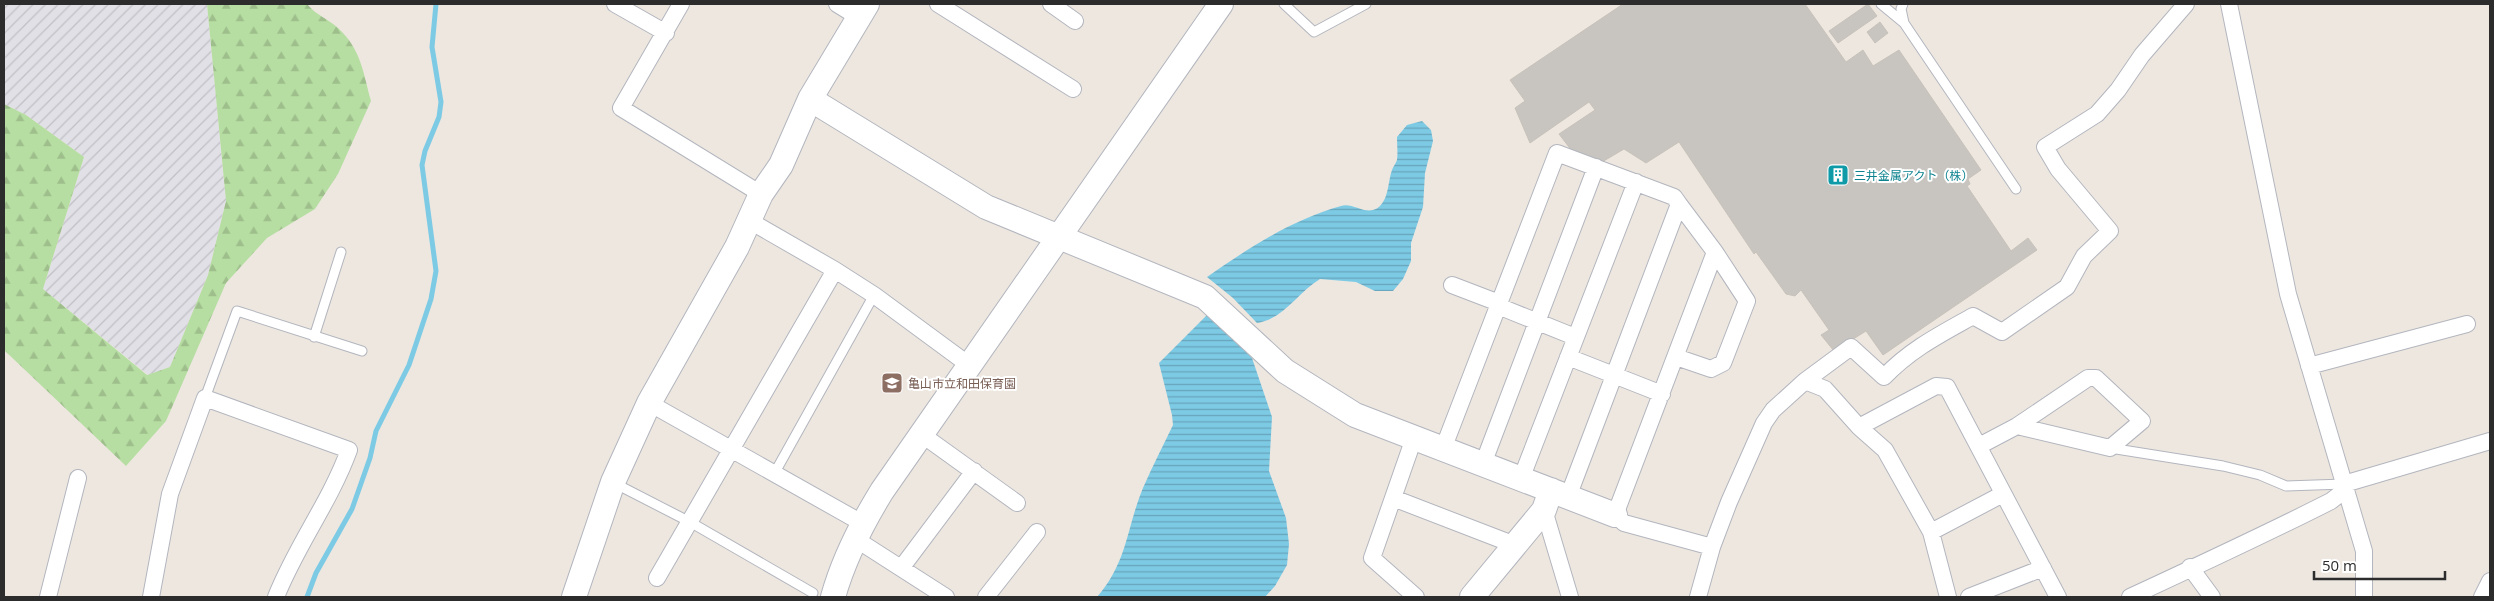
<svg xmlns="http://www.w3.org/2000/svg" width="2494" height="601" viewBox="0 0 2494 601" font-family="'Open Sans','Noto Sans JP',sans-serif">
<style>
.industrial{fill:url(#industrial-furrows)}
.forest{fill:url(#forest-firs)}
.water{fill:url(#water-rules)}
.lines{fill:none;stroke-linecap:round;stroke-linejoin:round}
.stream{stroke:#7dcae5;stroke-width:5}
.building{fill:#c8c4bf;stroke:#c8c3ba}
.lane-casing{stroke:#b3b6be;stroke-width:11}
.street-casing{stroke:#b3b6be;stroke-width:18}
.secondary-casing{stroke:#b3b6be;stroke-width:26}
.lane{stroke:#fff;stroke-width:9}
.street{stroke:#fff;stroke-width:16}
.secondary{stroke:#fff;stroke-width:24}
.labels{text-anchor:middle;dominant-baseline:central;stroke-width:4;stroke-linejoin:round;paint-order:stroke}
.culture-label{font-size:12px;fill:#0d838f;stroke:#fff;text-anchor:start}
.education-label{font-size:12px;fill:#785e54;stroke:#fff;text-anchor:start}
</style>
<defs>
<pattern id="industrial-furrows" width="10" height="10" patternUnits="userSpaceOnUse" patternTransform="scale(1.25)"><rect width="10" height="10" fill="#e1e0e6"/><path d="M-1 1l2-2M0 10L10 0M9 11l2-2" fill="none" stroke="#c1c0c5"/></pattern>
<pattern id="forest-firs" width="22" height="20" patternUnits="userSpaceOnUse" patternTransform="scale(1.25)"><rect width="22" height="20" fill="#b7dea2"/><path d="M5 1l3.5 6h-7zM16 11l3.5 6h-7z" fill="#9ebf8c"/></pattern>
<pattern id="water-rules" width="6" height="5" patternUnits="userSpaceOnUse" patternTransform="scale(1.25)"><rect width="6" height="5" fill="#7dcae5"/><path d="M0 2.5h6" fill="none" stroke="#67a4ba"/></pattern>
</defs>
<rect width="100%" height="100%" fill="#ede7e0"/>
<path class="industrial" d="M4 4H207L226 201 208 275 170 367 148 375 43 289 84 157 26 115 4 104Z"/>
<path class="forest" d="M207 4H307C316 15 328 19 338 28 361 49 363 72 371 101L338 174 315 209 267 238 226 283 166 421 126 466 4 350V104L26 115 84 157 43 289 147 375 170 367 208 275 226 201Z"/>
<path class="water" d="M1422 121 1431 130 1433 141 1425 173 1423 207 1411 243V261L1403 279 1393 291H1375L1356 282 1320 279C1298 292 1284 319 1257 323L1233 298 1207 277C1249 248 1291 220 1341 206 1354 202 1367 218 1380 206 1389 197 1388 181 1392 170 1393 167 1396 163 1397 160 1398 153 1397 144 1397 137L1407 125Z
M1208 314 1252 358 1272 417 1269 471 1286 518 1289 544 1287 565 1275 586 1265 597H1097C1128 561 1126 529 1143 488 1152 467 1163 446 1173 425L1172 415 1159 363Z"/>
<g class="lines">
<path class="stream" d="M307 597 316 573 352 509 370 458 376 431 409 365 431 299 436 271 422 165 425 151 439 117 441 102 432 47 436 4"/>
</g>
<path class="building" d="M1623 4H1805L1846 62 1863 50 1873 66 1899 50 1981 170 1968 179 1970 184 1967 186 2011 251 2028 238 2037 250 1883 355 1866 331 1834 351 1821 335 1829 330 1801 290 1795 296 1786 294 1756 252 1754 254 1679 142 1646 163 1624 149 1602 162 1572 151 1559 134 1595 110 1589 102 1530 143 1515 108 1525 101 1510 80Z
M1868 4 1877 16 1838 43 1829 31Z
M1880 22 1888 33 1875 43 1867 32Z"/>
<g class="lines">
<g class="lane-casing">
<path id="lane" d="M1284 4 1314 32 1366 4
M1881 4 1904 23
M1903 4 1901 9 1904 23 2016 189
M314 337 341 252
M205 398 237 311 362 351
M2110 448 2223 466 2260 475 2286 486 2344 484
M774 474 874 295
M614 483 690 522 813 593"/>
</g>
<g class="street-casing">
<path id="street" d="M615 4 666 33
M681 4 621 108 761 194
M837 4 858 17
M938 4 1073 89
M1051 4 1075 21
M2229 4 2288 294 2364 551V597
M1679 204 1715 252 1615 515 1624 523 1712 547
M750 221 835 270 874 295 969 365
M1452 285 1499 303
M1498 306 1575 337
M1568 357 1662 394
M1676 357 1711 369 1723 363 1747 301 1715 252
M2309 366 2467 324
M1805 381 1851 347 1884 377C1911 349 1939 335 1973 316L2002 332 2067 287 2084 256 2110 231 2058 169 2045 147 2097 114 2118 90 2142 55 2186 4
M649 403 862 523
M921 434 1017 503
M1414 438 1372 558 1416 597
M1979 446 2017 426 2088 378H2096L2142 421 2110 448 2017 426
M1443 449 1557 153 1674 197 1679 204 1568 497
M1483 464 1596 167
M1521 479 1636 182
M2344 484 2490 441
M1393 498 1515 545
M1544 510 1570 597
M1931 532 2003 494
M854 538 946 597
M902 567 974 471
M2190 567 2212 597
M657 578 835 270
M48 597 78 478
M151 597 170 494 205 398 349 450C330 502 296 546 276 597
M986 597 1037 532
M1698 597 1712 547 1729 502 1764 423 1773 410 1805 381 1825 389 1859 427
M1948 597 1931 532 1885 450 1859 427 1936 386 1947 387 2058 597
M1969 597 2043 568
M2130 597C2197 566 2264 535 2331 501L2345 490
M2482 597 2490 581"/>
</g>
<g class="secondary-casing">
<path id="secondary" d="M810 99 986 207 1205 297 1285 371 1355 415 1615 515
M574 597 613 482 649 403 737 247 761 194 781 165 810 99 867 4
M833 597C844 558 861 525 882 491L1221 4
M1472 597 1544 510 1551 490"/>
</g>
<use href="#lane" class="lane"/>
<use href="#street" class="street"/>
<use href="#secondary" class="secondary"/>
</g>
<defs>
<g id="building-square" transform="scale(1.125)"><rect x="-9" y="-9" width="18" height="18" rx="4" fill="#0f9aa8" stroke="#fff"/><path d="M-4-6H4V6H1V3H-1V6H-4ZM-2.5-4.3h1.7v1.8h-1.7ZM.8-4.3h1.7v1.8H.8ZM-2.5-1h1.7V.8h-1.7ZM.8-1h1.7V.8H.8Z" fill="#fff"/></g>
<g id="school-square" transform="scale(1.125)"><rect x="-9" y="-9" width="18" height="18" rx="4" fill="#8d6e63" stroke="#fff"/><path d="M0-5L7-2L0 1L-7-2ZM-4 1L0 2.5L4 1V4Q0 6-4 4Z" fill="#fff"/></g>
</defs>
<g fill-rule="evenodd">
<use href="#building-square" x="1838" y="175"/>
<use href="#school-square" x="892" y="383"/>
</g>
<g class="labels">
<g class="culture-label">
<text x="1854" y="175">三井金属アクト（株）</text>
</g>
<g class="education-label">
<text x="908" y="383">亀山市立和田保育園</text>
</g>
</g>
<rect width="2494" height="601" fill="none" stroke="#2c2c2c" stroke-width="10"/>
<path d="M2314 571v8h131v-8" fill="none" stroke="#2c2c2c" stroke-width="2.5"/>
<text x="2322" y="571" font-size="15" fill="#2c2c2c" stroke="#ffffff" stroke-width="4" paint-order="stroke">50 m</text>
</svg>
